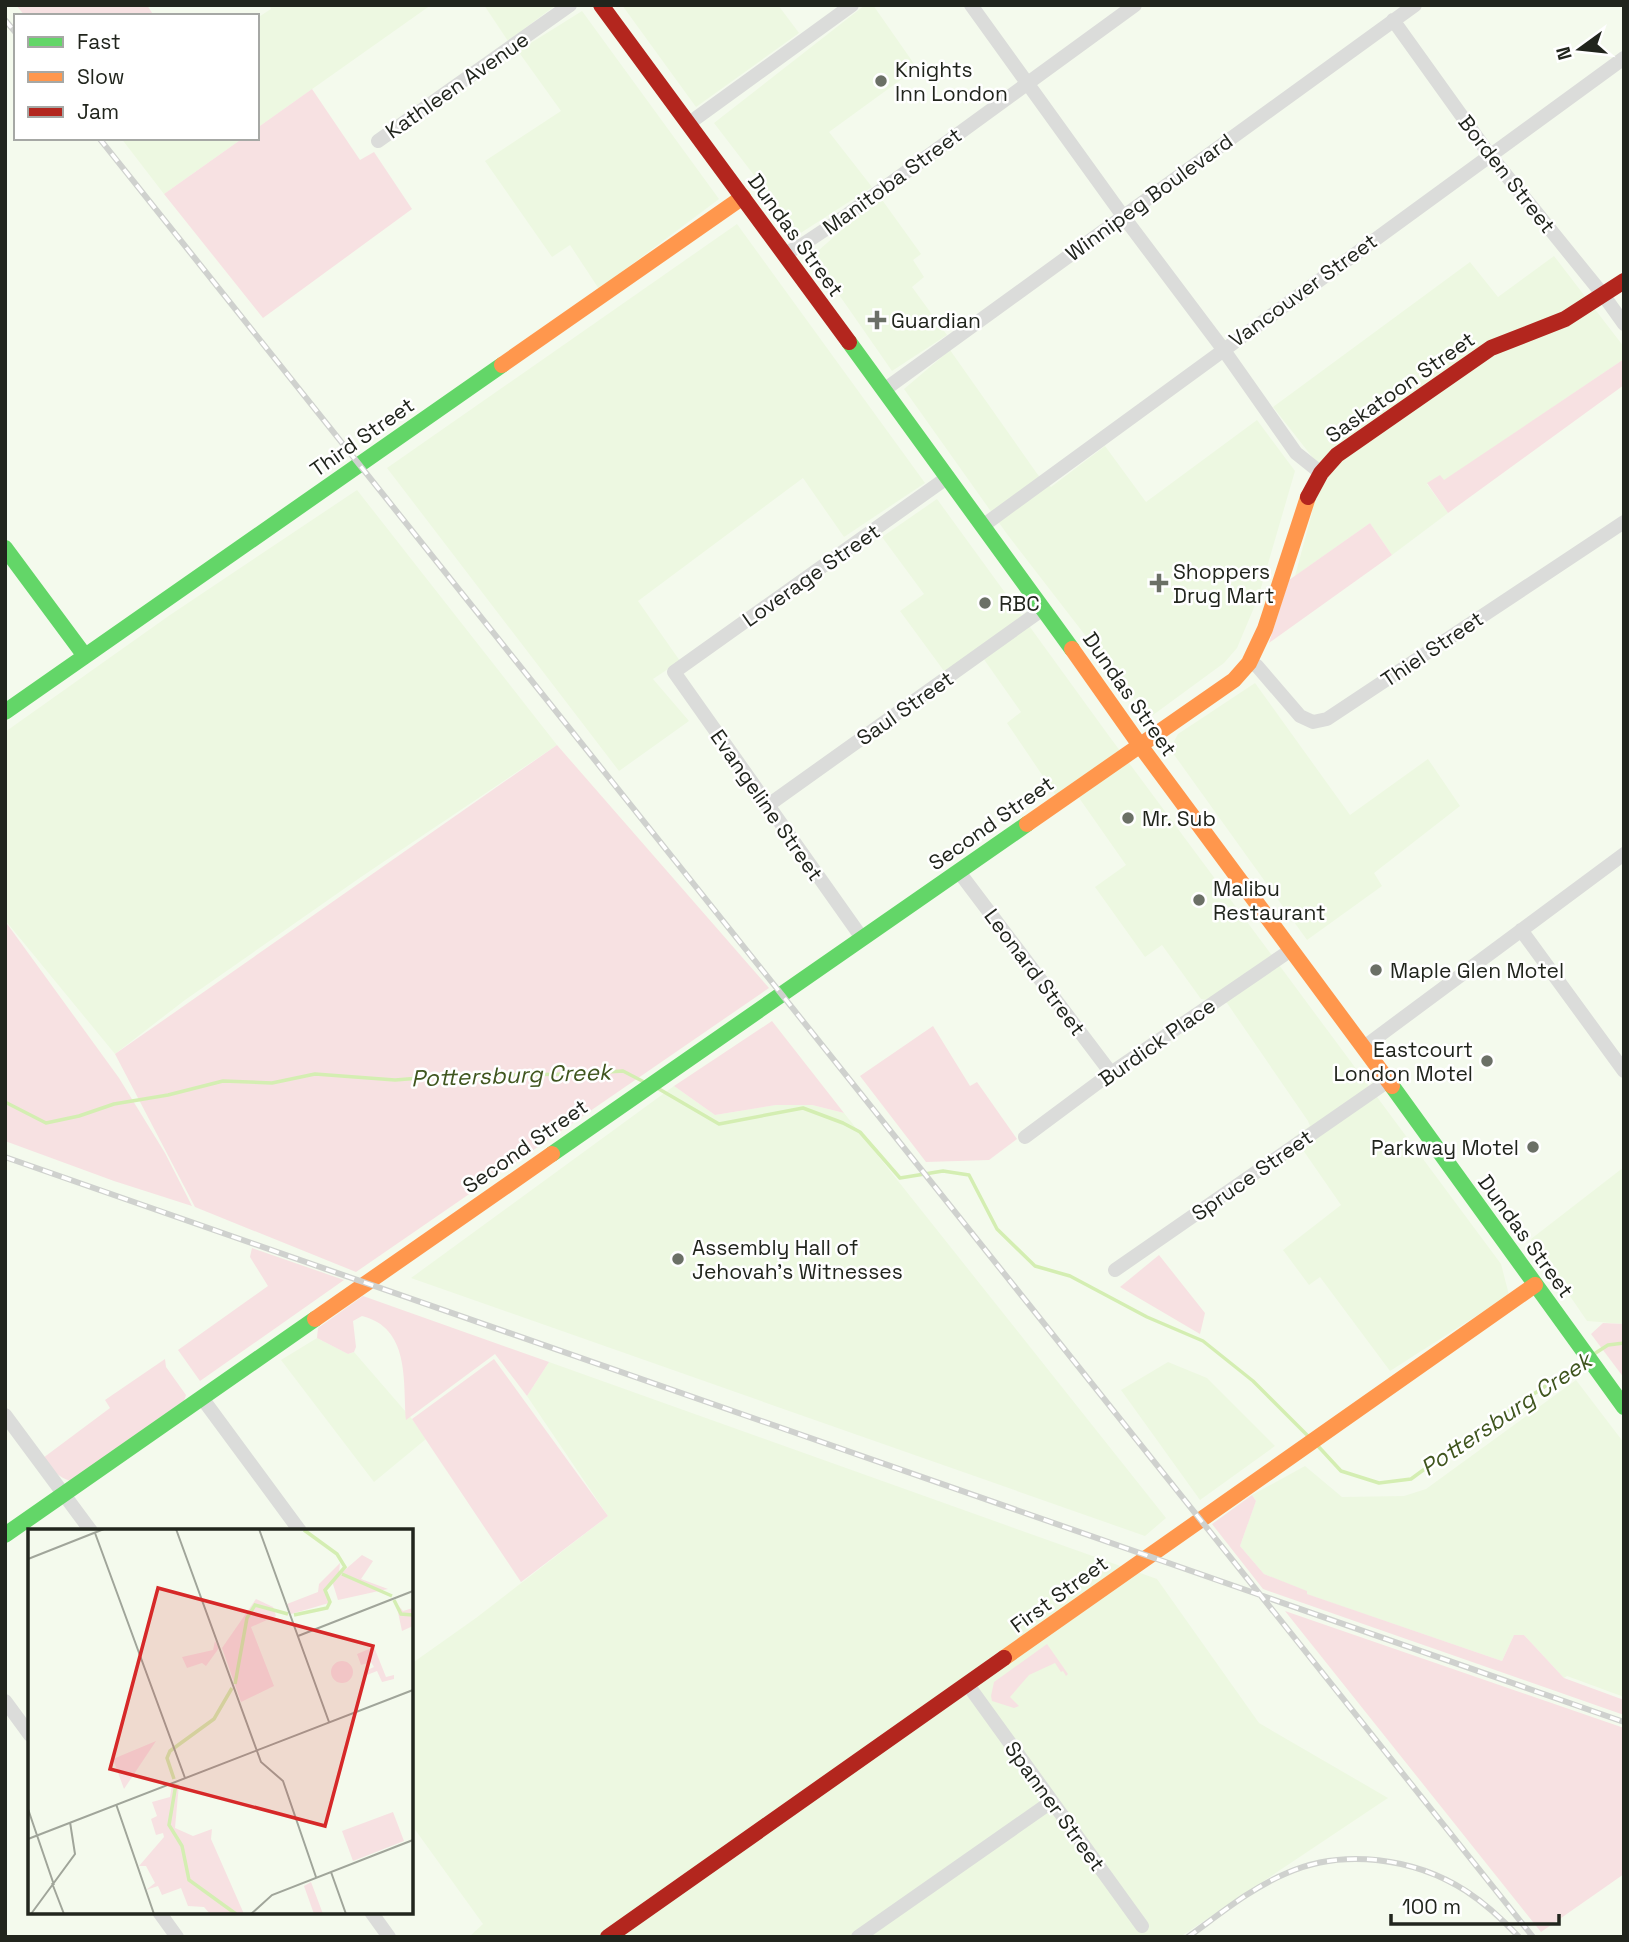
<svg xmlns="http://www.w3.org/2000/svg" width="1629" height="1942" viewBox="0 0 1629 1942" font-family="'Space Grotesk',sans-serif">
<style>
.built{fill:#edf8e1}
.green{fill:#f7e1e2}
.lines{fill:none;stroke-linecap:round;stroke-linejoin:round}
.stream{stroke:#d4eeb2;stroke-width:3.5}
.street{stroke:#dbdcda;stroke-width:14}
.fast{stroke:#63d668;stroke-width:16}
.slow{stroke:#ff974d;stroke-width:16}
.jam{stroke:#b3261e;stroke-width:16}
.rail-casing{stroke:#cfd1ce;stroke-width:6}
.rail{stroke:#fff;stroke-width:3.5;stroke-dasharray:10;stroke-linecap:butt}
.poi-dot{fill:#6b7066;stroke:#fff;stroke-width:2.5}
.labels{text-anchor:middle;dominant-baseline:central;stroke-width:5;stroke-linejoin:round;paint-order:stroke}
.poi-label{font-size:21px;fill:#21251d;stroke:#fff;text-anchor:start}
.street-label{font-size:21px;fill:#21251d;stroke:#fff}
.water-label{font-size:23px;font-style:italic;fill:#40561f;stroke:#fff}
.inset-river{fill:none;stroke:#d4eeb2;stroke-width:3.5}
.inset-road{fill:none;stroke:#a0a59a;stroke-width:2}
.view{fill:#d62828;fill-opacity:0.15;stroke:#d62828;stroke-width:3.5}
.inset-edge{fill:none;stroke:#21251d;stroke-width:3.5}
</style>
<rect width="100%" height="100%" fill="#f4faed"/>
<path class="built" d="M269 5H431L257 128V18L271 9Z
M484 5H556L508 41Z
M622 5H778L799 33 696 107Z
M865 5H873L917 68 829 132 872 187 796 236 760 183 714 123Z
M582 11 719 199 599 289 570 245 552 257 485 161 561 111 518 51Z
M121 138H243L164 194Z
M880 197 921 254 913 260 924 277 912 287 947 335 892 371 812 256Z
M737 224 925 483 844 537 803 478 638 601 680 661 653 679 689 721 619 771 387 468Z
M1554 256 1624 347V359L1444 481 1427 484 1448 513 1392 555 1370 523 1295 576 1312 513 1313 458 1273 407 1470 262 1498 297Z
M950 350 1038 475 1051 487 1105 446 1146 502 1257 420 1295 471 1258 598 1237 648 1224 663 1153 715 1146 714 1007 534 904 389Z
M357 490 557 745 361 877 185 1000 115 1054 5 920V732L170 615Z
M937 499 1109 736 1501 1264 1509 1295 1390 1371 1320 1277 1309 1285 1283 1250 1341 1205 1294 1137 1310 1126 1308 1121 1227 1003 1201 999 1162 945 1145 957 1095 887 1126 865 1077 795 1055 794 1007 723 1021 712 983 658 953 679 944 671 900 611 924 594 882 537Z
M1255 683 1350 815 1428 759 1460 806 1374 873 1382 886 1307 940 1170 749 1178 734Z
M674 1086 715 1115 776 1105H812L844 1113 1166 1518 1145 1536 411 1278Z
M1624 1167V1324L1587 1321 1531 1239Z
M317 1338 348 1354 354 1352 412 1419 426 1439 374 1482 281 1360Z
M549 1362 1157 1579 1259 1723 1388 1798 1180 1937H469L483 1924 411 1824V1664L476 1618 608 1516 527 1396Z
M1168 1362 1207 1378 1275 1446 1200 1500 1121 1390Z
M1576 1380 1624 1443V1697L1567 1676 1564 1678 1524 1635H1514L1502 1661 1306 1594V1591L1264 1574 1240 1546 1256 1501 1252 1495 1305 1466 1342 1497 1404 1496 1426 1489Z"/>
<path class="green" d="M16 5H147L154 16H25Z
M312 89 360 160 374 152 412 209 263 318 164 194 243 138H257V128Z
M1624 359V385L1448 513 1427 483 1440 475 1444 480Z
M1370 523 1392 555 1269 643 1289 580Z
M557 745 769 988 356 1272 195 1207 115 1054Z
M5 921 119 1078 165 1153 192 1206 114 1181 5 1141Z
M772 1021 844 1113 812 1105H776L715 1115 674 1086Z
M933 1026 970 1086 977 1082 1017 1139 989 1160 926 1162 860 1076Z
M252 1248 344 1280 200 1381 178 1350 268 1286 250 1257Z
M1159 1255 1205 1313 1200 1334 1120 1287Z
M363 1296 549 1362 527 1396 495 1354 406 1420C403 1380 410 1328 362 1316L353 1321 356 1347 354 1352 348 1354 317 1338 318 1328Z
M1603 1323 1624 1324V1378L1591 1334Z
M165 1359 166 1367 186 1395 184 1401 71 1481C58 1478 51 1468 43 1458L110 1408 105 1400Z
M494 1359 608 1516 521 1582 412 1419Z
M1252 1495 1256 1501 1240 1546 1264 1574 1307 1591V1594L1502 1661 1514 1635H1524L1564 1678 1624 1700V1715L1263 1589 1212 1524Z
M1285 1611 1624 1728V1874L1541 1932Z
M1047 1644 1068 1674 1066 1676 1063 1671 1061 1672 1055 1663 1029 1675 1010 1697 1019 1706 1014 1708 992 1701 991 1696 994 1682Z"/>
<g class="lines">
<path class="stream" d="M659 1089 719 1124 803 1108 843 1123 860 1132 900 1178 943 1171 969 1175 997 1229 1035 1266 1070 1276 1147 1317 1203 1341 1253 1381 1307 1435
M5 1102 46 1123 79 1116 114 1104 168 1095 223 1081 272 1083 315 1074 395 1080 446 1076 576 1074 623 1071 646 1083
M1594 1354 1608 1345 1624 1343
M1317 1445 1341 1471 1379 1483 1411 1479 1467 1438 1582 1362"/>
<path class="street" d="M971 5 1123 216 1223 349 1296 453 1321 473
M1393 20 1489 154 1604 296 1624 324
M688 124 852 5
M378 141 570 5
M784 254 802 245 847 215 1135 5
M884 390 1415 5
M984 525 1624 58
M1249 663 1257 666 1300 716 1313 722 1327 719 1624 522
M767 806 1043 609
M959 872 1111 1073
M1521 930 1624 1071
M862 938 674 672 948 477
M1364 1047 1624 854
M1025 1137 1111 1073 1291 950
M1115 1270 1388 1081
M202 1398 300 1531
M5 1415 91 1531
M968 1685 1142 1926
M5 1701 30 1735
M159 1912 177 1937
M371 1912 389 1937
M858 1937 1051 1802"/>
<path class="fast" d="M849 342 1072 649
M5 548 85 656
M5 712 502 365
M1392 1086 1624 1407
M552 1154 1027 824
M5 1535 315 1319"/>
<path class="slow" d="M502 365 743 197
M1072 649 1139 744 1392 1086
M1027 824 1234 680 1249 663 1265 629 1308 497
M315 1319 552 1154
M1004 1658 1535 1285"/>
<path class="jam" d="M601 5 849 342
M1308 497 1321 473 1337 455 1491 348 1565 319 1624 281
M608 1937 1004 1658"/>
<g class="rail-casing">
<path id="rail" d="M5 20 16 33
M99 138 1533 1937
M5 1157 1624 1722
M1188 1937C1220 1914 1251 1888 1287 1873 1343 1848 1415 1858 1466 1891 1486 1904 1503 1920 1519 1937"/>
</g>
<use href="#rail" class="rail"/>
</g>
<g class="poi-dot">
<circle cx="881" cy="81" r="7"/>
<path d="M873.5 309.5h7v7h7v7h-7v7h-7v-7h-7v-7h7z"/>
<path d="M1155.5 572.5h7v7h7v7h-7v7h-7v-7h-7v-7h7z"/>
<circle cx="985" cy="603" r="7"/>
<circle cx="1128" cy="818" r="7"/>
<circle cx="1199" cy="900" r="7"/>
<circle cx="1376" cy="970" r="7"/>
<circle cx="1487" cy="1061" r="7"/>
<circle cx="1533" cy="1147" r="7"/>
<circle cx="678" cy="1259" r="7"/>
</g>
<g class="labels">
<g class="poi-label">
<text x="895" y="69">Knights<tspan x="895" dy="24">Inn London</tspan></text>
<text x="891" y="320">Guardian</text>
<text x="1173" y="571">Shoppers<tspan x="1173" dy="24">Drug Mart</tspan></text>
<text x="999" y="603">RBC</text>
<text x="1142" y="818">Mr. Sub</text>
<text x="1213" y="888">Malibu<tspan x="1213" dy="24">Restaurant</tspan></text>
<text x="1390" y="970">Maple Glen Motel</text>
<text x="1473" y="1049" text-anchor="end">Eastcourt<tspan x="1473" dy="24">London Motel</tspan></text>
<text x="1519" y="1147" text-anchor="end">Parkway Motel</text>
<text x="692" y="1247">Assembly Hall of<tspan x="692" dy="24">Jehovah's Witnesses</tspan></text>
</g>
<g class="street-label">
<text transform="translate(457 85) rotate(-35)">Kathleen Avenue</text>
<text transform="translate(1507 174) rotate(52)">Borden Street</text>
<text transform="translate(892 181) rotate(-36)">Manitoba Street</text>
<text transform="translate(1149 197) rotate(-36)">Winnipeg Boulevard</text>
<text transform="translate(796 235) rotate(54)">Dundas Street</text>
<text transform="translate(1303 290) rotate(-36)">Vancouver Street</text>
<text transform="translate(1400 387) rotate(-35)">Saskatoon Street</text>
<text transform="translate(362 437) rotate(-35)">Third Street</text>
<text transform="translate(811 575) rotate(-35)">Loverage Street</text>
<text transform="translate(1432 649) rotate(-34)">Thiel Street</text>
<text transform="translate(1130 694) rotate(55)">Dundas Street</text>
<text transform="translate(905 708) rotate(-35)">Saul Street</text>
<text transform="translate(767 805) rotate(55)">Evangeline Street</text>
<text transform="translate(991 823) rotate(-35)">Second Street</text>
<text transform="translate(1035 972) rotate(53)">Leonard Street</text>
<text transform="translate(1157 1042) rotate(-35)">Burdick Place</text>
<text transform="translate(525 1146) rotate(-35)">Second Street</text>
<text transform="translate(1252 1175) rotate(-35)">Spruce Street</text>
<text transform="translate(1526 1236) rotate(54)">Dundas Street</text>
<text transform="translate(1059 1594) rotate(-36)">First Street</text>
<text transform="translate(1055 1806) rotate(54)">Spanner Street</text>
</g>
<g class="water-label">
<text transform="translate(511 1075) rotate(-2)">Pottersburg Creek</text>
<text transform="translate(1506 1414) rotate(-34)">Pottersburg Creek</text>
</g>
</g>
<g transform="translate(28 1529)">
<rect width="385" height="385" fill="#f4faed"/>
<path d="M334 26 345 32 333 50 360 60 310 71 304 52ZM312 34 311 44 297 61 301 74 263 85 259 75 290 63 291 55ZM228 70 245 78 248 87 223 98 246 157 213 173 194 119ZM368 74 375 82 385 79V97L374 102ZM187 112 191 119 178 137 174 134 159 139 154 128 185 121ZM346 118 358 148 366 146V150L354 153 349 142 339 146 337 142 346 138 343 133 333 136 329 125ZM303 143a11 11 0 1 1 22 0a11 11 0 1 1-22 0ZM128 212 96 260 85 230ZM151 255 147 299 165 307 184 300 183 310 216 385H182L176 378 160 377 153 359 134 366 130 357 118 361 127 354 118 337H111L136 308 135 304 128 306 123 290 129 287 124 273 142 268 144 256ZM365 283 376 312 325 332 314 302ZM283 353 295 385H286L276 357Z" fill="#f7e1e2"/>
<path class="inset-river" d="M314 45 364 67M366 71 373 85 385 86M266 86 299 79 302 73 297 61 317 38 309 25 276 1M207 155 219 89 227 76 260 85M146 250 139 229 142 222 186 190 204 159M148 255 141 296 154 317 161 351 208 385"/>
<path class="inset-road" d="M148 0 233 233 255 252 288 348M231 0 301 193M67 4 157 249M0 30 76 0M270 107 385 62M88 275 126 385M0 280 26 356M0 310 385 161M303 343 318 385M24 354 36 385M3 385 47 325 42 293M223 385 244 366 385 311"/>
<path class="view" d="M130 59 345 117 297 297 82 240Z"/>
<rect width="385" height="385" class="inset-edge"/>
</g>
<rect width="1629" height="1942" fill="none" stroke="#21251d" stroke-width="14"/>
<rect x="14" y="14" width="245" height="126" fill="#ffffff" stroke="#a6a8a5" stroke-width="2"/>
<rect x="28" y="37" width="35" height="10" fill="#63d668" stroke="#a6a8a5" stroke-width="2"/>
<text x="77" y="49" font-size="21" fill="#21251d">Fast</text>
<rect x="28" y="72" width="35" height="10" fill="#ff974d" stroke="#a6a8a5" stroke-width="2"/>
<text x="77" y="84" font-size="21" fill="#21251d">Slow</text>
<rect x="28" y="107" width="35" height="10" fill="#b3261e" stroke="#a6a8a5" stroke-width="2"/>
<text x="77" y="119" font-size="21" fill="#21251d">Jam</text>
<g transform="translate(1580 49) rotate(255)" stroke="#ffffff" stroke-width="5" paint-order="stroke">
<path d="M0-5L12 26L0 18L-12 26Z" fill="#21251d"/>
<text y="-10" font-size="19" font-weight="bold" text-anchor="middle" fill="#21251d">N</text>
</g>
<path d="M1391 1914v10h168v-10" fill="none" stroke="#21251d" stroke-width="3.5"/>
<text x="1402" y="1914" font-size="21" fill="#21251d" stroke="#ffffff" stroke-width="5" paint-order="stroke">100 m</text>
</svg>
